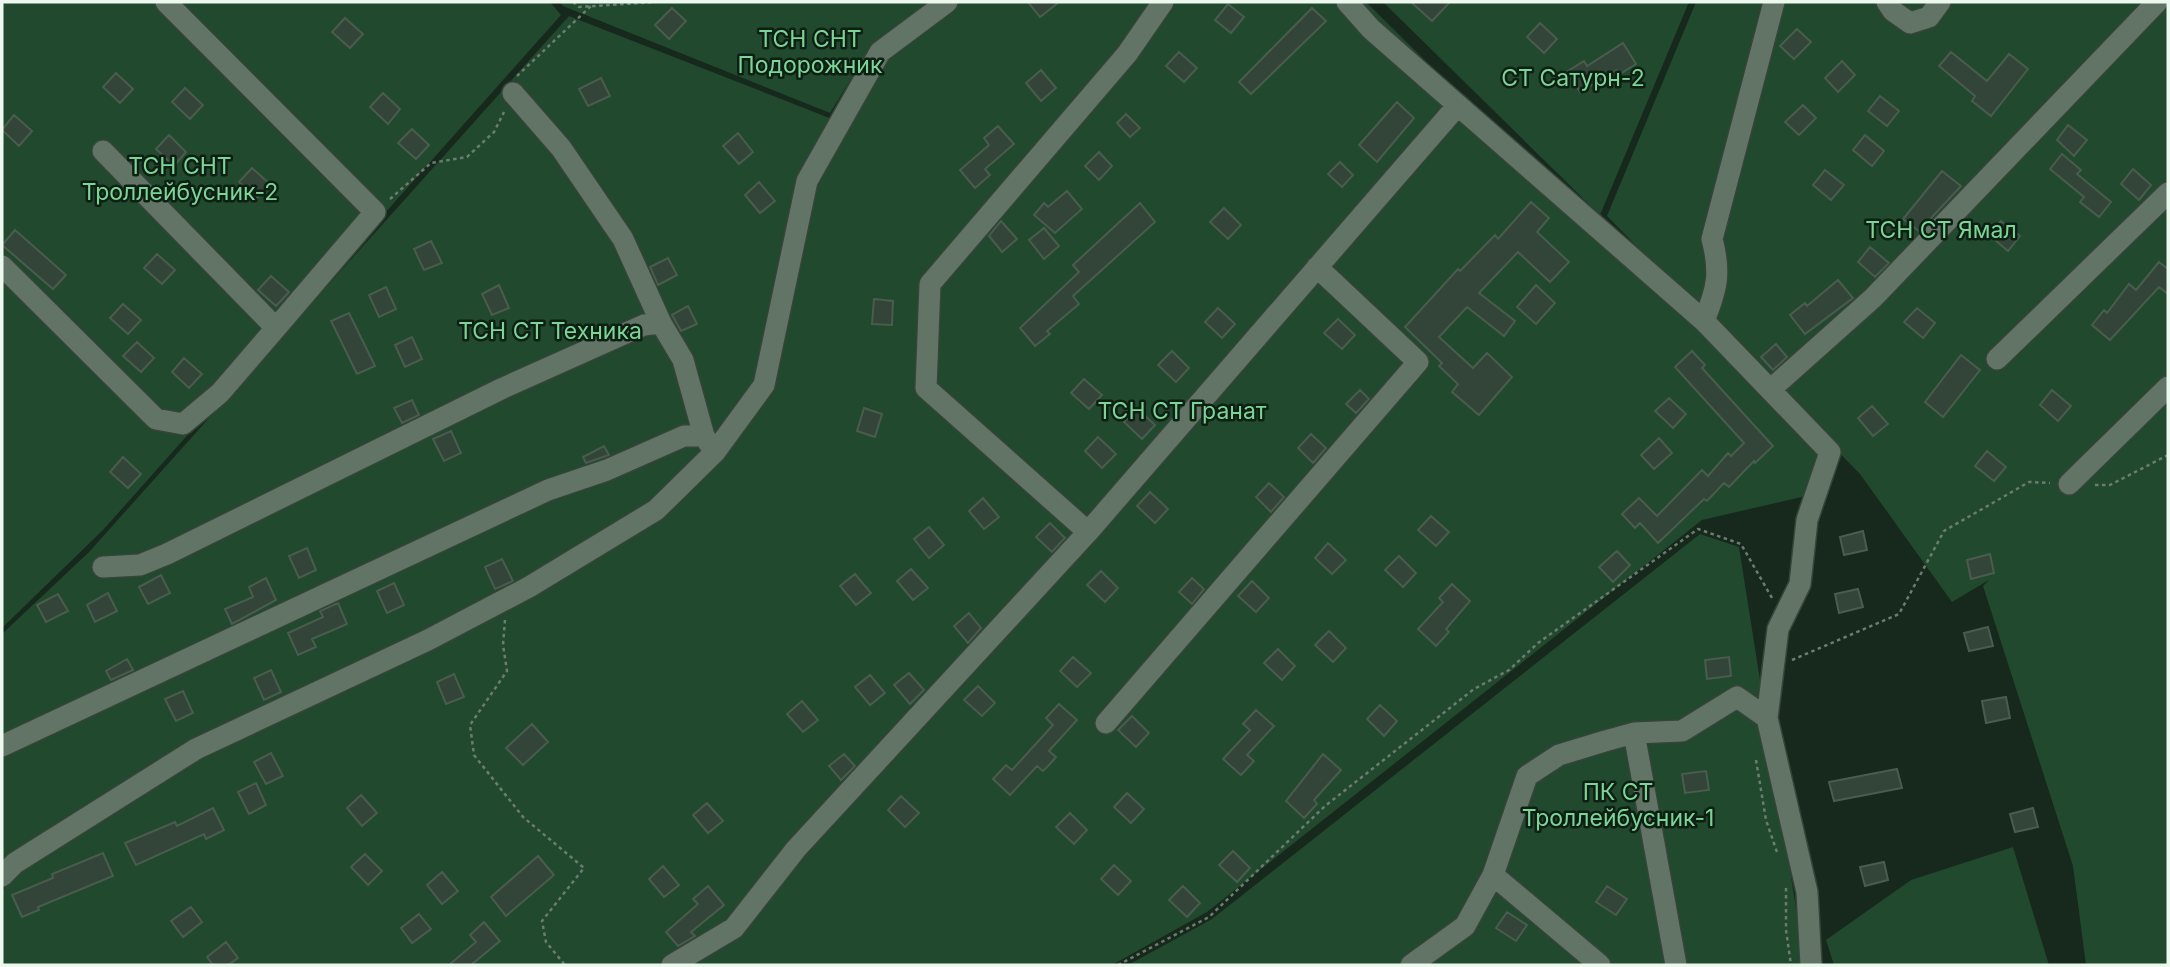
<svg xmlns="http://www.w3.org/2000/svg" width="2170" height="967" viewBox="0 0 2170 967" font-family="Inter,sans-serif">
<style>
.green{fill:#21492e}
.building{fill:#334538;stroke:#495c4e;stroke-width:2}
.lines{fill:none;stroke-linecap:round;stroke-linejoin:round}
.minor-casing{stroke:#364439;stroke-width:24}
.path{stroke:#6d7c71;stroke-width:2.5;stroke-dasharray:3.5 3.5;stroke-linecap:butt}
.minor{stroke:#617466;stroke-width:21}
.labels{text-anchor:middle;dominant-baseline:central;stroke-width:5;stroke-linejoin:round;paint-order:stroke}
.park-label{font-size:23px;fill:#7cd597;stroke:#0e1f13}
</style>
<rect width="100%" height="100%" fill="#17281c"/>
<path class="green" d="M2 2H550L561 15 104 529 2 628Z
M559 2H936L869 50 830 113 563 6Z
M955 2H1366L1824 455 1810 495 1702 520 1207 912 1112 965H2V891L20 866 201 751 661 511 769 389 812 182 883 56Z
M1383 2H1689L1600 215Z
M1696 2H2168V965H2086L2073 866 1983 586 1989 580 1952 602 1860 474 1607 216Z
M569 16 832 119 760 379 714 444 652 508 502 596 253 718 2 880V634L89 552Z
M1700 534 1739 547 1805 965H1128L1212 919Z
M2013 847 2049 965H1834L1826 940 1911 880Z"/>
<path class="building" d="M1028 2H1059L1040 17Z
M1411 2H1450L1432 21Z
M1228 4 1244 17 1231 33 1215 20Z
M672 8 686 21 669 39 655 25Z
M1312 8 1326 21 1251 94 1239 82Z
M345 18 363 34 350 48 332 32Z
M1540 23 1557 39 1544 53 1527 37Z
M1797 29 1811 42 1794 59 1780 46Z
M1623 43 1636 64 1620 74 1617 70 1580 92 1568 71 1584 61 1587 66Z
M1179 52 1197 68 1184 82 1166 66Z
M1951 52 1987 81 2009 54 2028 69 1991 116 1972 101 1975 96 1939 66Z
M1842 61 1855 75 1838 92 1825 78Z
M1041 70 1056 88 1041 101 1026 83Z
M116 73 133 89 120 103 103 87Z
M601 78 610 96 588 106 579 89Z
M185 88 203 105 190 119 172 102Z
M383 93 400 109 388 124 370 107Z
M1880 96 1899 111 1887 126 1868 111Z
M1397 102 1414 118 1377 162 1359 145Z
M1803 105 1816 118 1799 135 1785 122Z
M1126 114 1140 128 1130 137 1117 123Z
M14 115 32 131 19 146 2 130Z
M2068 125 2087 140 2074 156 2057 140Z
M998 126 1014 144 985 169 990 175 975 188 960 170 989 145 984 138Z
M412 129 429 145 416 159 398 143Z
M738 133 753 152 739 164 723 146Z
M169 135 186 152 174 166 156 149Z
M1865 135 1884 151 1872 166 1853 150Z
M1099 152 1112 166 1099 180 1085 166Z
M2062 154 2081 170 2077 174 2111 202 2099 217 2080 202 2084 197 2050 169Z
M1340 162 1353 175 1342 187 1328 174Z
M252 168 270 184 257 198 239 182Z
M2133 169 2151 185 2139 200 2121 184Z
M1825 170 1844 185 1831 200 1813 185Z
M1942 171 1961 186 1919 231 1903 219Z
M759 182 775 201 760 213 745 195Z
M1067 191 1082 209 1055 233 1034 215 1044 203 1048 207Z
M1531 202 1549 218 1537 232 1569 262 1550 282 1518 252 1479 293 1515 321 1504 336 1467 307 1439 337 1473 368 1487 353 1512 377 1479 415 1452 392 1458 384 1439 366 1442 363 1405 327 1458 269 1460 271 1495 235 1498 239Z
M1140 203 1155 222 1073 296 1079 304 1047 331 1050 334 1035 346 1020 328 1079 272 1073 265Z
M1224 208 1241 225 1228 239 1210 222Z
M1001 221 1017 239 1002 252 989 236Z
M2001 221 2020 236 2008 251 1989 235Z
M1044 228 1059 246 1044 259 1029 240Z
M15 230 66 275 53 289 2 245Z
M431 241 442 263 424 270 414 249Z
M1870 247 1889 263 1875 277 1858 262Z
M157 254 175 270 162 284 144 268Z
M668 258 677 275 658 285 650 267Z
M2159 262 2168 269V294L2159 287 2110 340 2092 325 2104 310 2107 313 2129 284 2136 290Z
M271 276 289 292 276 306 258 290Z
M1838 280 1853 298 1805 334 1790 315 1805 303 1807 306Z
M499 285 509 308 492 315 482 294Z
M1536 285 1555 303 1536 324 1517 307Z
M386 287 396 309 379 317 369 295Z
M874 299 893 301 892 325 872 324Z
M123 304 141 320 128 334 110 318Z
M688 306 697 324 681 331 672 315Z
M1218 308 1235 324 1222 338 1205 322Z
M1917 308 1935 323 1923 338 1904 322Z
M349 313 375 366 357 374 331 321Z
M1338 319 1355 335 1342 349 1324 333Z
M412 337 422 359 405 367 395 345Z
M137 342 154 358 141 372 123 356Z
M1776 344 1787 357 1773 370 1761 357Z
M1172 351 1189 368 1176 382 1158 365Z
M1692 351 1705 365 1702 368 1773 446 1755 463 1754 461 1729 487 1724 483 1707 501 1704 499 1658 543 1640 523 1635 528 1622 514 1639 498 1657 516 1702 470 1708 476 1728 453 1731 456 1744 443 1675 367Z
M1961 355 1980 370 1943 417 1925 402Z
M184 358 202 374 189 388 172 372Z
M1084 379 1102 395 1089 409 1071 393Z
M1360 390 1369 399 1356 413 1346 404Z
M2052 390 2071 406 2058 421 2040 405Z
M1669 398 1686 414 1673 428 1655 411Z
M412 400 419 415 402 423 394 408Z
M1872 406 1888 424 1873 436 1858 418Z
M864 408 882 414 875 437 857 431Z
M1137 408 1155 425 1142 439 1124 422Z
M451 431 461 453 444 461 433 439Z
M1311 434 1326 448 1313 463 1298 448Z
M1098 437 1116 454 1102 468 1085 451Z
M1659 438 1672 453 1654 469 1641 455Z
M604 446 609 455 586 463 583 457Z
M1987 451 2006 467 1994 481 1975 466Z
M123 457 141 474 128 488 110 472Z
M1269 483 1284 497 1271 512 1256 497Z
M1150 492 1168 509 1155 523 1137 506Z
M983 498 999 517 984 529 969 511Z
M1431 516 1449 532 1436 546 1418 530Z
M1050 523 1065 538 1052 552 1036 537Z
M929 527 944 545 929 558 914 539Z
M1863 531 1867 550 1844 555 1840 537Z
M1328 543 1346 560 1332 574 1315 558Z
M307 548 316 570 299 578 289 556Z
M1617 551 1630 565 1613 582 1599 567Z
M1990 554 1994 573 1971 579 1967 560Z
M1399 556 1416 573 1403 587 1385 570Z
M502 559 513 581 495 589 485 567Z
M911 569 928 588 913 600 897 581Z
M1101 571 1118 588 1105 602 1087 585Z
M855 574 871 593 856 605 840 586Z
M161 575 170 593 148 604 139 587Z
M266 578 276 600 232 624 225 609 253 597 249 587Z
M1192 578 1204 589 1192 604 1179 592Z
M1252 581 1269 598 1256 612 1238 596Z
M394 583 404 605 387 613 377 591Z
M1452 584 1470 601 1446 629 1449 632 1436 646 1418 629 1443 602 1439 598Z
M1858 589 1863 607 1839 613 1835 594Z
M108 593 117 611 95 622 87 605Z
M58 594 68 611 46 622 37 605Z
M338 603 347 624 312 639 316 647 298 655 288 633 323 617 320 611Z
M969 613 981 628 968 643 954 626Z
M1988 627 1993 646 1969 651 1964 633Z
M1329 631 1346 648 1333 662 1315 645Z
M1278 649 1295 666 1282 680 1264 663Z
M1073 657 1091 673 1077 687 1060 671Z
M1729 657 1731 676 1707 679 1705 660Z
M127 659 133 670 111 680 106 671Z
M271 670 281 692 264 700 254 678Z
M909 673 924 690 910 704 894 685Z
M454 674 464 697 446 704 437 682Z
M870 675 885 693 870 705 855 687Z
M978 686 995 703 982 716 964 700Z
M183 691 193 713 176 721 165 699Z
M2006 697 2010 718 1986 723 1982 701Z
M802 701 818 720 803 732 787 714Z
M1059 704 1077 720 1049 751 1056 757 1050 764 1043 771 1037 766 1010 795 993 779 1006 765 1012 770 1053 725 1046 718Z
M1380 705 1397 721 1384 736 1367 719Z
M1256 710 1274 726 1247 755 1254 761 1241 775 1223 759 1250 730 1243 724Z
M1132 716 1149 733 1136 747 1118 730Z
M532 724 548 742 523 765 506 748Z
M271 753 283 776 266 784 254 762Z
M844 754 855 766 841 780 829 766Z
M1323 754 1341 770 1314 800 1317 804 1304 818 1286 801Z
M1897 769 1902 788 1834 801 1829 782Z
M1706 771 1709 790 1685 793 1682 774Z
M256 783 266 805 249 814 238 792Z
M1127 793 1144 809 1131 823 1114 807Z
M361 795 377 813 362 826 347 808Z
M901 796 919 813 905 827 888 810Z
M707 803 723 821 708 833 693 815Z
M213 808 224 830 206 839 204 834 136 865 125 843 175 822 177 826Z
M2033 808 2038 827 2015 832 2010 814Z
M1070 813 1087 830 1074 844 1056 827Z
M1233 851 1250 868 1237 882 1219 865Z
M103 853 113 876 38 907 39 910 22 917 12 895 53 878 52 874Z
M365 854 382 871 368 885 351 867Z
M538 856 554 875 506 916 491 897Z
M1884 862 1888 880 1865 886 1860 867Z
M1114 865 1131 881 1118 895 1101 879Z
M663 866 679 885 664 897 649 879Z
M442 872 458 891 442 904 427 885Z
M708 886 724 905 691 932 695 936 678 946 666 932 698 904 693 899Z
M1183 886 1200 903 1187 917 1169 900Z
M1607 886 1627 899 1616 915 1596 902Z
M191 907 202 922 183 937 171 921Z
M1507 912 1527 925 1516 941 1496 928Z
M419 914 431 929 412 943 401 928Z
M484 922 500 941 471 965H449L476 942 470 935Z
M226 942 238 958 228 965H213L207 957Z"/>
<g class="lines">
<g class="minor-casing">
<path id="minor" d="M166 2 375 212 276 328
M1347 2 1371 29 1704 321 1830 452 1807 520 1800 584 1778 629 1767 718 1807 892 1811 965
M1887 2 1893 11 1910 23 1929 17 1940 2
M513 93 561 148 623 239 661 323 683 360 704 436 712 448
M2 266 156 419 183 424 220 393 276 328 103 151
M1704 321C1717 289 1721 273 1712 239L1774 2
M1997 359 2168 193
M1771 389 1873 298 2157 2
M2069 484 2168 387
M1088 532 926 388 930 284 1127 54 1163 2
M103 567 140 565 167 554 501 389 644 325 661 323
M1106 723 1418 362 1317 267
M1634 733 1676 965
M2 746 548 490 607 470 684 436H704
M1493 875 1600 965
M2 876 15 863 196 749 428 640 529 587 656 510 715 452 764 385 807 181 880 52 947 2
M672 965 734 928 796 849 1088 532 1458 105
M1411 965 1465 926 1493 875 1527 776 1559 755 1605 741 1634 733 1682 731 1737 697 1767 718"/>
</g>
<path class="path" d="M573 2 579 7 656 2
M517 76 591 6
M390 199 431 163 467 157 494 132 504 112
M2095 485H2110L2168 455
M505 620 503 645 507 671 470 725 474 755 523 817 584 868 542 921 546 942 565 965
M1792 660 1899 614 1944 531 2029 482 2050 483
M1756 760 1766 820 1778 855
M1786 888V930L1791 965
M1118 965 1209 917 1325 806 1474 689 1509 670 1538 643 1698 529 1741 544 1772 598"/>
<use href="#minor" class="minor"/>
</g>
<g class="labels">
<g class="park-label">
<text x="810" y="39">ТСН СНТ<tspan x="810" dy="26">Подорожник</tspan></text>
<text x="1573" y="78">СТ Сатурн-2</text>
<text x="180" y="166">ТСН СНТ<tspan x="180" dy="26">Троллейбусник-2</tspan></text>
<text x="1941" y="230">ТСН СТ Ямал</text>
<text x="550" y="331">ТСН СТ Техника</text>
<text x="1182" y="411">ТСН СТ Гранат</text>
<text x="1618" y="792">ПК СТ<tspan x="1618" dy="26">Троллейбусник-1</tspan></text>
</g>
</g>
<rect width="2170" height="967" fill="none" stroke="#edf8ef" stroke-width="7"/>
</svg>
